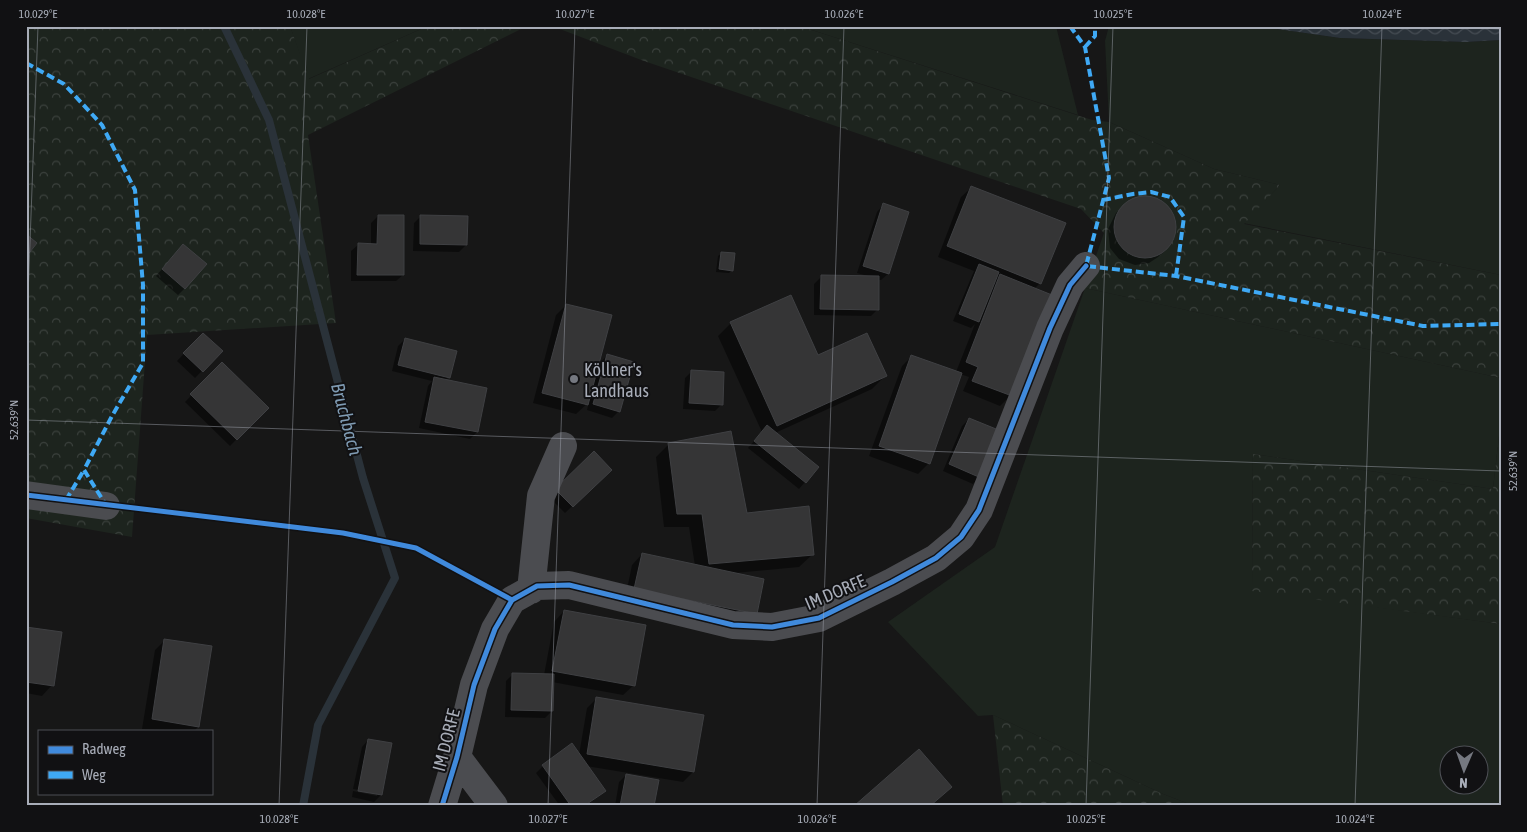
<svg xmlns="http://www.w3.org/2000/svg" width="1527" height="832" viewBox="0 0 1527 832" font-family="'Asap Condensed',sans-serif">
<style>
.grass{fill:#1d241e;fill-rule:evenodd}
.forest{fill:url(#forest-crowns)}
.water{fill:url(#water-waves)}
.shadow{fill:#0007}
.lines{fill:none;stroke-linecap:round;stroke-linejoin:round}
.stream{stroke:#2a3239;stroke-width:8}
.building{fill:#353536;stroke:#3f4043}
.minor{stroke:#4b4c50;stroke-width:28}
.quiet{stroke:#3fa9f5;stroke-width:4;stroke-dasharray:8 4;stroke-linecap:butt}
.cycleway-casing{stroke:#111113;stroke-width:8}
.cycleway{stroke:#408adc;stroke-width:5}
.ticks{fill:none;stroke:#a8adb8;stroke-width:1;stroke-opacity:0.45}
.poi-dot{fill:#757880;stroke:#111113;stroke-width:2}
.labels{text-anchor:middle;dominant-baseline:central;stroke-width:4;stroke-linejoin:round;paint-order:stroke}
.poi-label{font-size:18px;fill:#a8adb8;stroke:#111113;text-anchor:start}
.street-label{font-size:18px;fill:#a8adb8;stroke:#111113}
.water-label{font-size:19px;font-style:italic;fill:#7f9bb3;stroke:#111113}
.neatline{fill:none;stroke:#a8adb8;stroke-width:2}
.ticks-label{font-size:12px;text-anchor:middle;fill:#a8adb8}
</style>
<defs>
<pattern id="forest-crowns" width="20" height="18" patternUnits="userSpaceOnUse" patternTransform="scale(1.25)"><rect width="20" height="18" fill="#1d241e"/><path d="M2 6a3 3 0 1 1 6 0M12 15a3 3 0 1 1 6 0" fill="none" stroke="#3b413d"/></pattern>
<pattern id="water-waves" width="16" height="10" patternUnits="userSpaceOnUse" patternTransform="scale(1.25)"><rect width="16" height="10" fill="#2a3239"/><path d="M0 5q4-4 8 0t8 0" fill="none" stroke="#464d54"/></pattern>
</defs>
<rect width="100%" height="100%" fill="#171717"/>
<path class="grass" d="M290 26H428L308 79Z
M799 26H1056L1078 115Z
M1109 26H1256L1340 38 1466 42 1501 40V275L1243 223 1280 185 1214 169 1109 122 1105 41Z
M1085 288 1501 378V419L1493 489 1253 454 1252 590 1501 624V806H1194L1163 794 993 715 978 716 888 622 995 547ZM1450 754H1480V784H1450Z"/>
<path class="forest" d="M26 26H290L309 79 428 26H527L308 135 336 323 147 335 132 537 26 518Z
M552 26H799L1092 120 1109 122 1214 169 1280 185 1244 224 1501 275V378L1085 288 1104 233 1081 209 644 61Z
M1501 419V624L1252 591 1253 454 1493 489Z
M993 715 1163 794 1194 806H1003Z"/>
<path class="water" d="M1256 26H1501V40L1466 42 1340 38Z"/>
<path class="shadow" d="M972 187 1040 283 1034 289 1011 395 1000 406 963 391 969 377 960 374 929 463 918 474 869 456 902 366 912 356 956 372 975 324 971 328 953 321 974 271 938 257 961 197Z
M1137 198H1153L1165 204 1173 214 1175 234 1166 250 1158 257 1149 263 1135 265 1119 259 1110 248 1108 229 1116 213 1123 206Z
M883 205 907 213 888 274 881 280H878V309L871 316 814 315V284L821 277 868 276 857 273 877 212Z
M378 216 403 275 396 281H351V251L358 245H371V223Z
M421 216 466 245 459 252 413 251 414 223Z
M177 252 185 288 178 295 156 276Z
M722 253 732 270 729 273 716 272 718 256Z
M566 305 596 370 598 371 601 362 607 355 619 411 612 418 587 410 589 402 576 414 533 403 556 315Z
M731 323 818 357 885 376 872 389 775 433 805 482 799 489 748 448 762 432 718 336Z
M203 334 221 351 195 378 177 361Z
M405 339 449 377 445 381 477 432 470 439 419 428 428 386 432 381 392 371 398 346Z
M222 364 267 408 230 446 185 402Z
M691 372 722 404 715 411 683 409 685 378Z
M969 419 980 477 973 484 943 471 962 426Z
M669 444 746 514 813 554 799 567 735 573 763 580 745 624 625 599 632 565 642 554 695 566 689 527H664L656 457Z
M594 453 610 470 565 513 549 497Z
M564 611 634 685 623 695 552 682V711L545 718 505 717 506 681 513 674 544 675 554 622Z
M26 628 52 685 42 696 26 693Z
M165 640 198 727 194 731 142 729 155 650Z
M597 698 693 772 683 782 586 766 604 791 586 806H560L536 773 543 766 579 755 587 708Z
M368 740 391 744 381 795 374 802 352 797 353 791 377 796V793L353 789 362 747Z
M626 775 653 806H615L619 782Z"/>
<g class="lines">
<path class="stream" d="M224 26 269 120 363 478 395 578 318 725 303 806"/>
</g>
<path class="building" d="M971 186 1066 223 1041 284 947 246Z
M1114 227a31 31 0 1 1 62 0a31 31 0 1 1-62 0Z
M883 203 909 212 889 274 863 266Z
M378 215H404V275H357L358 243 377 244Z
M420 215 468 216 467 245 420 244Z
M26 234 37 243 26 257Z
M183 244 207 264 185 289 162 269Z
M721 252 735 253 733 271 719 269Z
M979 264 999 272 979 322 959 314Z
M1000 274 1052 295 1012 396 972 381 978 367 966 362Z
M821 275 879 276V310L820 309Z
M791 295 818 355 867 333 887 376 777 426 730 322Z
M566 304 612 315 588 405 542 393Z
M203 333 223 351 203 372 183 353Z
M405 338 457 351 450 378 398 365Z
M607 354 634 362 620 412 593 404Z
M911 355 962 373 930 464 879 446Z
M222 362 269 408 237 440 190 394Z
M691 370 724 372 723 405 689 403Z
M434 377 487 388 478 432 425 422Z
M969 418 1001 431 981 478 949 464Z
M767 425 819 467 806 483 754 441Z
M731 431 747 513 809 506 814 555 709 564 702 514H677L668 443Z
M594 451 612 470 573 507 555 489Z
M642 553 764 579 757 614 634 589Z
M564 610 646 625 635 686 552 671Z
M26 627 62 632 54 686 26 682Z
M164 639 212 646 199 727 152 719Z
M512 673 554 674 553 711 511 710Z
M596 697 704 715 694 772 587 754Z
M368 739 392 743 382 795 358 791Z
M572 743 606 791 584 806H571L542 765Z
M919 749 952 787 930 806H854Z
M626 774 659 780 654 806H620Z"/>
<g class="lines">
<path class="minor" d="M26 495 106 506
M531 590 541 496 563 446
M457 757 494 806
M442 806 457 757 474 685 495 629 512 600 537 586 569 585 733 625 772 627 819 618 892 582 936 558 961 537 979 510 1050 328 1070 285 1086 266"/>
<path class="quiet" d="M1070 26 1085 47 1109 178 1086 266 1176 276 1423 326 1501 324
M1085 47 1095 36V26
M26 63 64 84 102 125 135 190 143 285V363L112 416 84 470 106 505
M1103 200 1133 194 1151 192 1170 197 1184 217 1176 276
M1500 463H1501
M66 500 84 470"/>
<g class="cycleway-casing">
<path id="cycleway" d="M26 495 343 533 416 548 512 600
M442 806 457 757 474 685 495 629 512 600 537 586 569 585 733 625 772 627 819 618 892 582 936 558 961 537 979 510 1050 328 1070 285 1086 266"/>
</g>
<use href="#cycleway" class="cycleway"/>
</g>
<path class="ticks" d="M1420 26 1501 29M26 351 38 26M26 420 1501 471M279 806 307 26M548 806 575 26M817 806 844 26M1086 806 1113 26M1355 806 1382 26"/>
<circle class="poi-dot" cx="574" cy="379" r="5"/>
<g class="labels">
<g class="poi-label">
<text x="584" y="369">Köllner's<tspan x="584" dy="21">Landhaus</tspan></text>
</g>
<g class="street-label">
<text transform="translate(835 592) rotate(-23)">IM DORFE</text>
<text transform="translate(446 740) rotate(-76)">IM DORFE</text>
</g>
<g class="water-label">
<text transform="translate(347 419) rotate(75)">Bruchbach</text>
</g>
</g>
<rect width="1527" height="832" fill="none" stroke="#111113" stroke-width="55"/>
<rect x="38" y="730" width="175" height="65" fill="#111113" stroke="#4d4f55"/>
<rect x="48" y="746" width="25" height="8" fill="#408adc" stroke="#4d4f55"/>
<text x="82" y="754" font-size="15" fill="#a8adb8">Radweg</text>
<rect x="48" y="771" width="25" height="8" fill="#3fa9f5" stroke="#4d4f55"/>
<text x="82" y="780" font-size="15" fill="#a8adb8">Weg</text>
<g transform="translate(1464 770) rotate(182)"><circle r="24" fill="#111113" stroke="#4d4f55"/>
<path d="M0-4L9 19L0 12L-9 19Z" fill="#757880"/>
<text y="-8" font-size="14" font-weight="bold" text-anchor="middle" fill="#a8adb8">N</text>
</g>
<rect x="28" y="28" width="1472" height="776" class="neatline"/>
<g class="ticks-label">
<text x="38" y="18">10.029°E</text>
<text x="306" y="18">10.028°E</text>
<text x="575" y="18">10.027°E</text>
<text x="844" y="18">10.026°E</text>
<text x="1113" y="18">10.025°E</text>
<text x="1382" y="18">10.024°E</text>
<text transform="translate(14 420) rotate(-90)" y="4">52.639°N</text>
<text transform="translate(1513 471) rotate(-90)" y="4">52.639°N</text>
<text x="279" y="823">10.028°E</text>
<text x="548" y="823">10.027°E</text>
<text x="817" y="823">10.026°E</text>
<text x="1086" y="823">10.025°E</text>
<text x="1355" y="823">10.024°E</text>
</g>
</svg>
